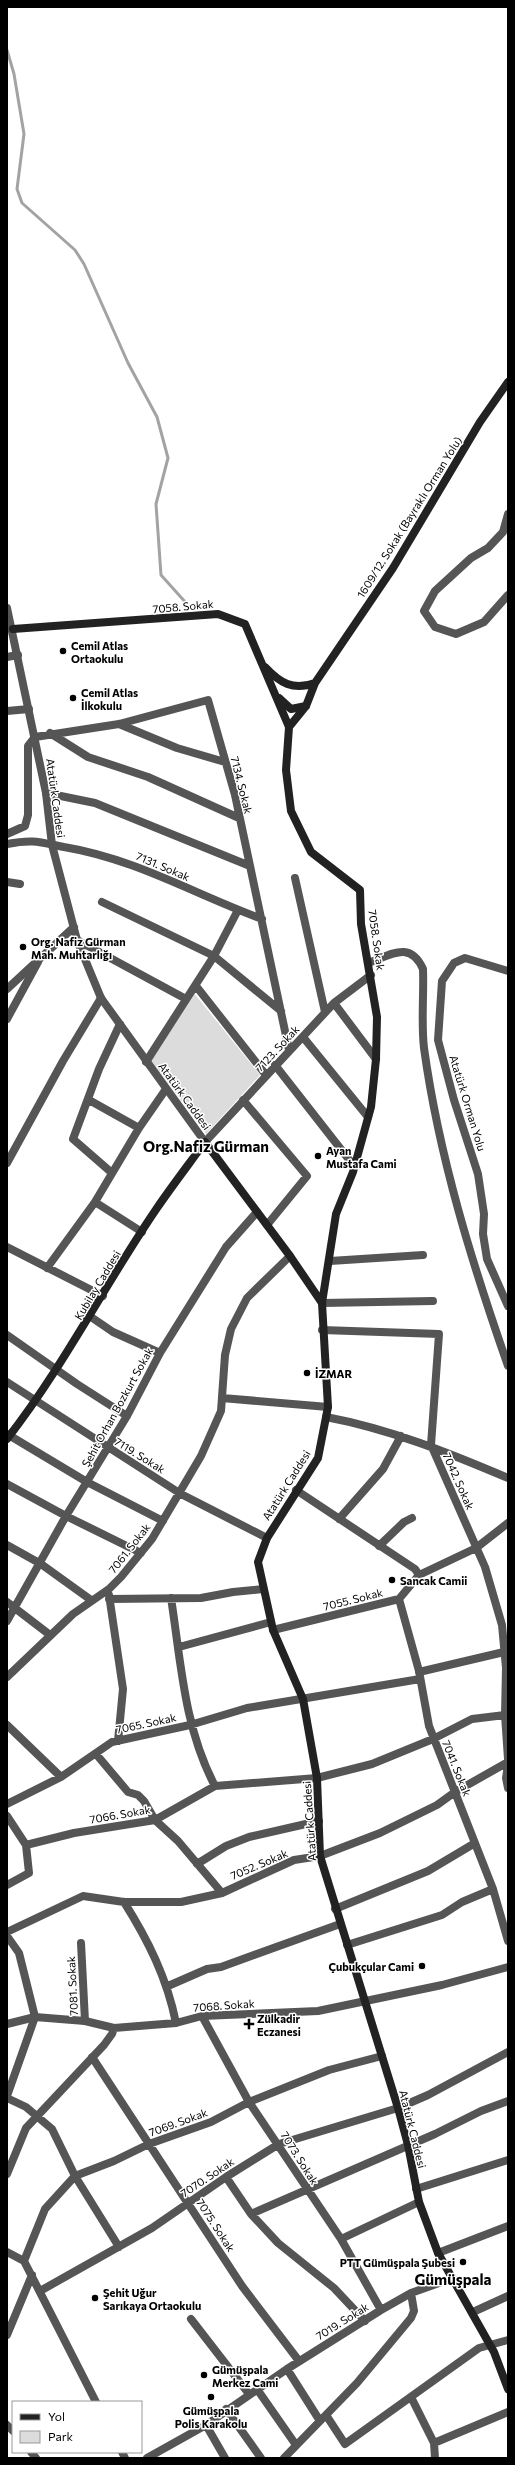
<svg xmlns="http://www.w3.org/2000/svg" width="515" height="2465" viewBox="0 0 515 2465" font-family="Commissioner,sans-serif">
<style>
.green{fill:#dcdcdc}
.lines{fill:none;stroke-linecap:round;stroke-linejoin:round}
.stream{stroke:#a3a3a3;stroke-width:3}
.minor{stroke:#555;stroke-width:8}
.tertiary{stroke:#555;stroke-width:8}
.secondary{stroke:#222;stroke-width:8}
.poi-dot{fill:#000;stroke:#fff;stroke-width:1.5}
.labels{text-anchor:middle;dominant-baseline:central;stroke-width:3;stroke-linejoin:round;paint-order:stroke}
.street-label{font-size:11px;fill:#000;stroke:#fff}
.poi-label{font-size:11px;font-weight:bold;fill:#000;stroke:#fff;text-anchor:start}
.district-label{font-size:15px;font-weight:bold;fill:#000;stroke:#fff}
</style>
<rect width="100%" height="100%" fill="#fff"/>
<path class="green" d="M194 993 260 1075 206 1134 150 1059Z"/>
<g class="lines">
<path class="stream" d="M7 50 14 74 24 134 17 189 22 203 75 250 84 264 128 363 157 417 168 458 156 504 161 575 187 604"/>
<path class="minor" d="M508 514 503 532 488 548 471 558 435 591 424 611 435 627 456 634 484 622 508 595
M7 657 18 655
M7 711 29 709
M119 724 177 748 225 762
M50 733 88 757 148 777 239 818
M46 793 95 803 250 866
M7 834 25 826 28 815V746L35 737 119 724 208 700 235 795 289 1050
M7 844C33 839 39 842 64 847 136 859 194 894 262 919
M295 878 325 1012
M7 882 20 884
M102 902 214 956 281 1011
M77 940 186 999
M368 963C391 955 410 940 423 969 424 995 421 1022 424 1048 439 1157 472 1263 508 1366
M508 971 465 958 454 963 442 981 438 1040 454 1100 478 1174 484 1214 483 1234 487 1259 508 1306
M196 986 266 1075
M334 1003 376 1059
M7 1019 38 962
M303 1037 368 1117
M146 1062 214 956 238 910
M275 1065 354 1166
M89 1100 139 1128
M243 1100 307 1176 267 1225
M205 1142 334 1003 371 975
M7 1163 63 1061 101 998
M112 1173 73 1139 99 1069 120 1024
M95 1202 142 1232
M7 1247 103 1296
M330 1261 423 1255
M47 1268 95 1202 139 1128 166 1089
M322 1303 433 1301
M91 1317 113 1332 160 1353
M322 1330 439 1334 431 1445 485 1567 502 1625 506 1668 505 1715 508 1759
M7 1335 77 1384 127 1416
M7 1382 181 1494 267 1538
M222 1398 328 1407
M326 1417C390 1429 449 1453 508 1478
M7 1434 87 1482 163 1521
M7 1484 66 1516 141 1553
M296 1490 415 1569 419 1575
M339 1519 383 1469 401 1436
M7 1545 41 1564 91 1600
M379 1546 404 1522 412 1518
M109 1595 123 1689 118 1741
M171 1598C181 1662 184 1728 215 1786
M109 1599 201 1598 233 1592 263 1589
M399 1599 419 1671 429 1726 493 1889 508 1941
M7 1602 50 1635
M7 1621 66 1516 127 1416 160 1353 226 1247 257 1212
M273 1630 399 1599 419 1575 476 1548 508 1523
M179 1647 271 1622
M419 1672 504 1652
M7 1677 73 1614 109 1589 121 1577 152 1539 201 1456 221 1411 225 1355 231 1329 247 1298 290 1256
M7 1725 61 1777
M96 1754 128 1792 138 1795 144 1801 155 1820 178 1841 222 1893
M508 1765 506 1778 508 1788
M7 1804 61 1777 112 1742 190 1725 247 1708 420 1679
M7 1816 26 1845 74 1833 155 1820 215 1786 317 1778 372 1764 433 1739 472 1719 505 1715
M197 1864 226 1846 249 1837 319 1821
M7 1885 29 1873 26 1845
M124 1902C148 1940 167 1978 176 2023
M335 1909 428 1871 475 1843
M7 1932 83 1896 124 1902H181L222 1893 294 1860 320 1856 380 1833 437 1805 455 1792 508 1762
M7 1936 19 1953 35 2017 7 2096
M347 1945 442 1915 462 1902 493 1889
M168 1986 207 1969 221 1967 340 1924
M202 2016 249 2102 341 2239 381 2310
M85 2021 114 2028 176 2023 202 2016 318 2011 442 1985 508 1967
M92 2057 242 2286 299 2361
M7 2098 26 2107 52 2129 75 2176 119 2247
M7 2174 26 2128 104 2045 112 2034 114 2028
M226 2177 251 2214 278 2243 334 2288 365 2321
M416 2189 508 2160
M251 2214 435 2134 481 2111 508 2101
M341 2239 419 2202
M7 2252 24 2261 96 2402
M438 2253 508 2226
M24 2261 45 2209 75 2176 114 2161 149 2144 211 2122 249 2102 329 2070 382 2056
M40 2291 152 2228 226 2177 279 2144 398 2108 428 2095 508 2052
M473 2312 508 2296
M191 2319 249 2394
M7 2335 32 2275
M287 2369 320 2421
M257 2389 296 2445
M411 2397 434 2443 435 2458
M226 2409 261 2458
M326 2415 345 2444 479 2348 508 2340
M7 2425 13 2431
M206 2425 225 2458
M434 2443 508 2412
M31 2452 36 2458
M122 2452 125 2458
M147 2458 206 2425 287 2369 381 2310 411 2293 453 2278
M284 2458 357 2383 411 2318 414 2311 411 2293"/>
<path class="tertiary" d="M7 608 46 793 52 845 77 940 101 998 205 1142
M7 989 74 927
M7 2024 35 2017 85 2021 81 1943"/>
<path class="secondary" d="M13 629 218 614 245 624 289 727 286 770 291 811 311 852 360 890 361 924 377 1017 376 1059 371 1107 353 1172 336 1214 322 1303 328 1407 318 1458 267 1538 258 1562 273 1630 303 1699 317 1778 320 1856 398 2108 408 2145 419 2202 438 2253 494 2352 508 2389
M265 667C280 683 293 691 315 683
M279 698 291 709 306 706
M289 727 306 706 315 683 393 568 480 422 508 382
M7 1439C64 1366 105 1284 157 1208 172 1186 189 1164 205 1142L290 1256 322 1303"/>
</g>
<g class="poi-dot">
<circle cx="63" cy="651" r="4"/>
<circle cx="73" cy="698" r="4"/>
<circle cx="23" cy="947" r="4"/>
<circle cx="318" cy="1156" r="4"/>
<circle cx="307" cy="1373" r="4"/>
<circle cx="392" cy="1580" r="4"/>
<circle cx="422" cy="1966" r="4"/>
<path d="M247 2018h4v4h4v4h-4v4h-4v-4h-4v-4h4z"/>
<circle cx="463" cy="2262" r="4"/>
<circle cx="95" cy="2298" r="4"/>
<circle cx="204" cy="2375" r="4"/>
<circle cx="211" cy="2397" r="4"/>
</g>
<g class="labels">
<g class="street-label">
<text transform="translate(409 517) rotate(-58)">1609/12. Sokak (Bayraklı Orman Yolu)</text>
<text transform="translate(183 606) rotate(-5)">7058. Sokak</text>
<text transform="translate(242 785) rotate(76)">7134. Sokak</text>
<text transform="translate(56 798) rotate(82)">Atatürk Caddesi</text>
<text transform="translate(163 866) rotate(23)">7131. Sokak</text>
<text transform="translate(377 940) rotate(82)">7058. Sokak</text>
<text transform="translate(277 1048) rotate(-47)">7123. Sokak</text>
<text transform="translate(185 1096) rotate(54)">Atatürk Caddesi</text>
<text transform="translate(468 1103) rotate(73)">Atatürk Orman Yolu</text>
<text transform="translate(97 1285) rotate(-59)">Kubilay Caddesi</text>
<text transform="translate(117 1407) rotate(-61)">Şehit Orhan Bozkurt Sokak</text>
<text transform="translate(140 1455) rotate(32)">7119. Sokak</text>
<text transform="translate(459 1481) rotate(66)">7042. Sokak</text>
<text transform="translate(286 1485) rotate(-58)">Atatürk Caddesi</text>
<text transform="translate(129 1548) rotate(-52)">7061. Sokak</text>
<text transform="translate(353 1599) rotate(-14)">7055. Sokak</text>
<text transform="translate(146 1723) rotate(-12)">7065. Sokak</text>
<text transform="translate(457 1768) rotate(68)">7041. Sokak</text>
<text transform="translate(120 1814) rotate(-10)">7066. Sokak</text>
<text transform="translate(309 1821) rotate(-94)">Atatürk Caddesi</text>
<text transform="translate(259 1864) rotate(-23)">7052. Sokak</text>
<text transform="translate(72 1986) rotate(-93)">7081. Sokak</text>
<text transform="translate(224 2005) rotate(-4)">7068. Sokak</text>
<text transform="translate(178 2122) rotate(-20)">7069. Sokak</text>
<text transform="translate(413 2129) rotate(76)">Atatürk Caddesi</text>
<text transform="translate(300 2158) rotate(58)">7073. Sokak</text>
<text transform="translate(207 2177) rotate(-34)">7070. Sokak</text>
<text transform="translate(216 2225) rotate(57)">7075. Sokak</text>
<text transform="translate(342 2321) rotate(-32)">7019. Sokak</text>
</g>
<g class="poi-label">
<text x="71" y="645">Cemil Atlas<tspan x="71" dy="13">Ortaokulu</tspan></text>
<text x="81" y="692">Cemil Atlas<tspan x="81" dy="13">İlkokulu</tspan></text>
<text x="31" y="941">Org. Nafiz Gürman<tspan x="31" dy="13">Mah. Muhtarlığı</tspan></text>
<text x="326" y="1150">Ayan<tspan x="326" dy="13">Mustafa Cami</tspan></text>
<text x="315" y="1373">İZMAR</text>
<text x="400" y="1580">Sancak Camii</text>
<text x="414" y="1966" text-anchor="end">Çubukçular Cami</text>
<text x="257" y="2018">Zülkadir<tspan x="257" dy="13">Eczanesi</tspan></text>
<text x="455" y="2262" text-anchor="end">PTT Gümüşpala Şubesi</text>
<text x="103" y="2292">Şehit Uğur<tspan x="103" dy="13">Sarıkaya Ortaokulu</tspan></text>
<text x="212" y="2369">Gümüşpala<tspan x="212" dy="13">Merkez Cami</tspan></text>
<text x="211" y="2410" text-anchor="middle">Gümüşpala<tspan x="211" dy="13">Polis Karakolu</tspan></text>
</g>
<g class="district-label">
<text x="206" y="1146">Org.Nafiz Gürman</text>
<text x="453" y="2279">Gümüşpala</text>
</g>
</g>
<rect width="515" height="2465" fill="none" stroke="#000000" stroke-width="16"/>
<rect x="12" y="2401" width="130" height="52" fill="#ffffff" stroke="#999999"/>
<rect x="20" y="2414" width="20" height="6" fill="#222222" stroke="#999999"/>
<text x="48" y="2421" font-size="12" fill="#000000">Yol</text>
<rect x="20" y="2431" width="20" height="12" fill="#dcdcdc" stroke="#999999"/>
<text x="48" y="2441" font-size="12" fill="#000000">Park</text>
</svg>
